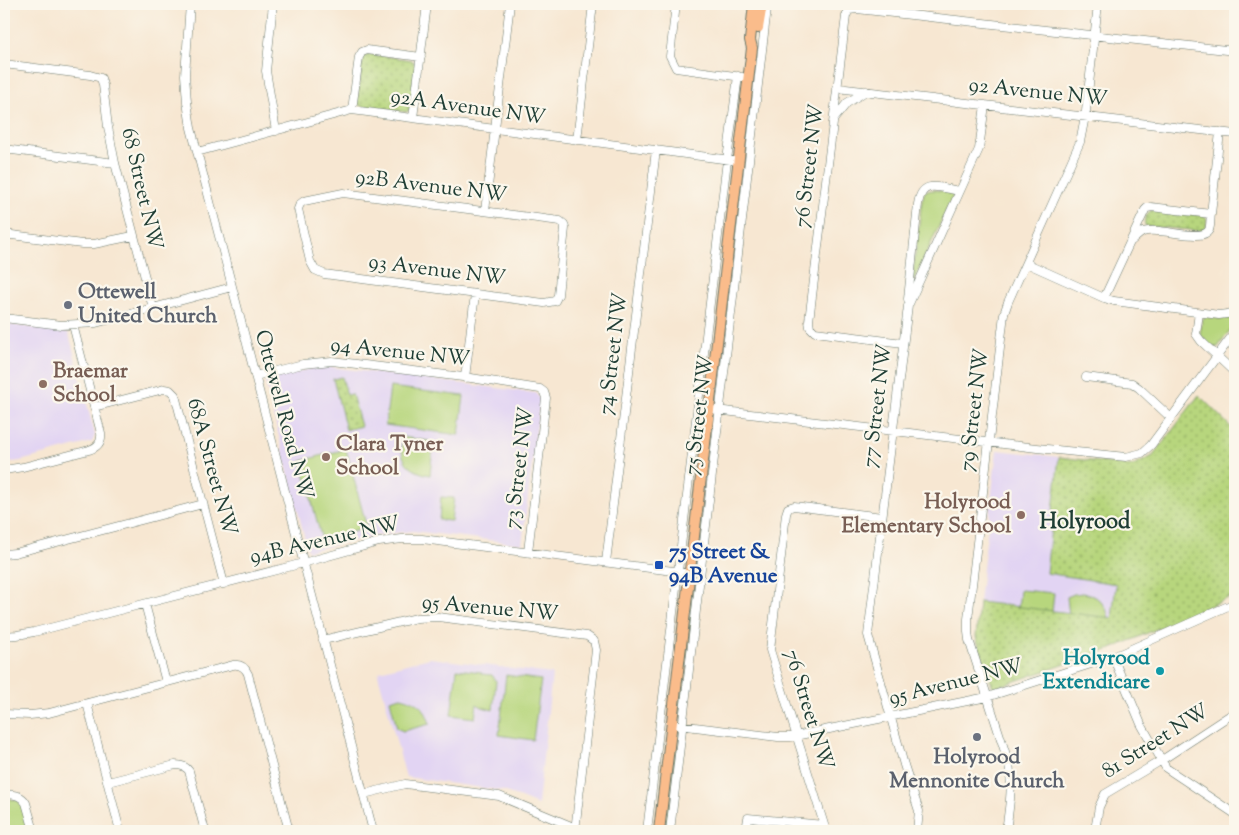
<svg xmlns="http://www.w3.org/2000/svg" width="1239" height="835" viewBox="0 0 1239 835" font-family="'Sorts Mill Goudy',serif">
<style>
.built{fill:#e2d4f3}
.grass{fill:#b7d67d;stroke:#6b8a58}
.park{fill:url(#park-dots);stroke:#6b8a58}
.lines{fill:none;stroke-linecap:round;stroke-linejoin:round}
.minor-casing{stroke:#6b786b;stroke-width:9}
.major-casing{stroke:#6b786b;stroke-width:12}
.minor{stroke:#fff;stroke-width:8}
.major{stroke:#fabc8b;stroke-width:10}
.worship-dot{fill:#6b7280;stroke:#fbf7ec;stroke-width:2}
.education-dot{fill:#8d6e63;stroke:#fbf7ec;stroke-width:2}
.transit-dot{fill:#1a4fb4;stroke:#fbf7ec;stroke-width:2}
.culture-dot{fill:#0f9aa8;stroke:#fbf7ec;stroke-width:2}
.labels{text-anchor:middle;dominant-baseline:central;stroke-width:4.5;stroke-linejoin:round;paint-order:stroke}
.street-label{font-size:21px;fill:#1f3d34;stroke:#fbf7ec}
.worship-label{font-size:21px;font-weight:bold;fill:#5b616d;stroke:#fbf7ec;text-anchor:start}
.education-label{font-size:21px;font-weight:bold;fill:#785e54;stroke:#fbf7ec;text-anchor:start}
.transit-label{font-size:21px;font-weight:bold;fill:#164399;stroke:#fbf7ec;text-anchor:start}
.culture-label{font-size:21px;font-weight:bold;fill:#0d838f;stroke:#fbf7ec;text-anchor:end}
.neighbourhood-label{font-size:22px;font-weight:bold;fill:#1f3d34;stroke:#fbf7ec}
</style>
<defs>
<pattern id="park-dots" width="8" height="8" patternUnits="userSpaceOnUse" patternTransform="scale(1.25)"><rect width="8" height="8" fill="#b7d67d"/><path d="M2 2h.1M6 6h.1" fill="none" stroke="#94af67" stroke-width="1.8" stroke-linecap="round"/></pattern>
</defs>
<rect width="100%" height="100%" fill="#fbf7ec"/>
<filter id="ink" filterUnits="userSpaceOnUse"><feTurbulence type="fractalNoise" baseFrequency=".02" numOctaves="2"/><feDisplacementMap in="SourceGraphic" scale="10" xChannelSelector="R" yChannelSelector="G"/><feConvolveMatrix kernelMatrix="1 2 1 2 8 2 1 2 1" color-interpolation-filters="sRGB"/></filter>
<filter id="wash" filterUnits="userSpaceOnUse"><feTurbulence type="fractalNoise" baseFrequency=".0096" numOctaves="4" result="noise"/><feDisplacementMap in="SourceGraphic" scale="20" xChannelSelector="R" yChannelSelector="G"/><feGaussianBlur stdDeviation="1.12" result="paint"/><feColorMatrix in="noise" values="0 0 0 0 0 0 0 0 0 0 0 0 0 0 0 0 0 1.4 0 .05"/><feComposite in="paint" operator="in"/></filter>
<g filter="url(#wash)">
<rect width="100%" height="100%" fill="#f7e7d2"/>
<path class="built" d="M769 4H794L793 12 772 10Z
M4 324 67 332 69 334 95 435 92 442 20 461 4 463Z
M330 367 535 393 538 396 540 400 522 544 413 531 384 534 308 551 265 381 313 368Z
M997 450 1059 457 1046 573 1117 584 1112 618 979 602Z
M430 658 552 674 538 805 504 791 406 777 378 674 380 671Z"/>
<path class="grass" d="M760 41 716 405 715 404 751 98 757 53Z
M934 190 951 192 953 195 952 198 914 280H912L922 200 925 191Z
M1205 317 1221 319 1235 317V323L1218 347C1211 349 1205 340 1200 335L1202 320Z
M390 387 464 396 459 435 385 425Z
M714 419H715L698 564 699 552 698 551Z
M402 437 429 441 433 446 430 475C408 471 399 460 402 437Z
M346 449 367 528 322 540 301 461Z
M441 497 454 498 451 521 439 520Z
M696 567H698L679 719 678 718Z
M1020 590 1054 593 1048 652 1014 649Z
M1083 593C1097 595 1106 603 1109 618L1071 634 1067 597 1074 594Z
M457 669 481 672V674L492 675 496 681 493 710 482 707 477 704 475 718 451 715Z
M506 675 541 680 533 740 499 735Z
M401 697C418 701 425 707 430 724L403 731 397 728 390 700Z
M677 735 678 736 667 831H665Z
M4 798 17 800 22 804 28 831H4Z"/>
<path class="park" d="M369 54 412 60 416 64 411 108 407 112 360 106 357 102 363 58 365 56Z
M1152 210 1204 215 1207 219C1206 225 1207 230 1201 231L1146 226 1145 225C1143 218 1147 213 1152 210Z
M342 377 347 395 352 394 361 426 346 430 333 379Z
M1199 395 1235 431V595L1111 649 997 687H994L992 685 976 637 979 602 1112 618 1116 584 1046 573 1059 457 1133 466 1153 456Z"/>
</g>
<g filter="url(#ink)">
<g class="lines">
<g class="minor-casing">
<path id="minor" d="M178 4 190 5
M190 4 185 75 187 102 191 128 373 831
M273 4 266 71 276 131
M676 4 670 56 676 68 742 77
M4 64 90 75 101 78 103 85 108 127 115 163 153 308
M837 88 1235 134
M352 110 359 57 362 52 367 50 421 57
M413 118 427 4
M834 119 847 103 866 91
M577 140 593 4
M4 149 115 163
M197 152 352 110 738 161
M343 193 560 221 564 224 565 228 558 295 555 301 544 303 324 274 315 270 310 261 298 209 300 204 304 201Z
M485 211 510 4
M4 234 82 244H94L133 236
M1130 242C1134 239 1139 234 1143 232 1158 226 1202 243 1209 230 1211 225 1210 219 1211 214
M1026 263 1104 298 1114 301 1219 315 1235 313
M1104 298 1145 210 1147 208 1151 207 1211 214 1220 132
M908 299 918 204C922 178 940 188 959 191
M1199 313 1196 334 1201 341 1235 373
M4 318 61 325 96 323 232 287
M903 343 815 332 810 327 809 321 846 16 849 10 857 9 1235 51
M255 376 303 364 332 361 471 378 540 389 544 392 546 398 528 552
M1086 377 1132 383 1139 388 1171 418
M465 378 475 294
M94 407 164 389 170 390 175 395 224 584
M716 410 1037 448 1126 457 1142 453 1151 445 1235 332
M4 470 23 467 89 450C98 447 102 442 101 433L73 325
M4 554 15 553 203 504
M606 562 656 150
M145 604 166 682
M4 636 17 635 34 632 292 566 379 542 402 539H422L689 573
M323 640 417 618 438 617 587 636 594 641 596 650 575 831
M1113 657 1141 724 1166 768 1235 814
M87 703 120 831
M4 714 30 715 49 713 233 665C240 664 245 667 248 674L289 831
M678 725 778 737H790L987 697 1113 657 1235 603
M108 782 175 765C180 765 186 766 189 771L205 831
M4 794C13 795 21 794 26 803L34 831
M364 794 405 784 499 796 583 831
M647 831 727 160 738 76
M670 831 767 8 765 4
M746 831 748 818 824 825
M826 831 770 650 786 514 788 508 794 506 882 517
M917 831 919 811 904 765 868 635 908 306 979 149 985 105
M1006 831C1009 809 1013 787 1009 764L969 640 968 632V619L1004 314 1008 302 1080 142 1086 111 1098 4
M1098 831 1095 830 1099 807 1105 794 1162 760 1235 712"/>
</g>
<g class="major-casing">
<path id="major" d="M758 28 762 4
M659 831 752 48 750 40 754 4"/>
</g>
<use href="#minor" class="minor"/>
<use href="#major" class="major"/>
</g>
</g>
<g class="worship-dot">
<circle cx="68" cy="305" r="5"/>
<circle cx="977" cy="737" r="5"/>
</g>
<g class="education-dot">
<circle cx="43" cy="384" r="5"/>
<circle cx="326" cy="457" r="5"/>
<circle cx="1021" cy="515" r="5"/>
</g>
<rect class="transit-dot" x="654" y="560" width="10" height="10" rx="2.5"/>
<circle class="culture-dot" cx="1160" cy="671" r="5"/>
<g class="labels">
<g class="street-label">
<text transform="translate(1038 93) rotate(6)">92 Avenue NW</text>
<text transform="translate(468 108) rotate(8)">92A Avenue NW</text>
<text transform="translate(810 166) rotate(-83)">76 Street NW</text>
<text transform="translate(431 187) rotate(7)">92B Avenue NW</text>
<text transform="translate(141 189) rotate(77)">68 Street NW</text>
<text transform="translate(437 271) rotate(7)">93 Avenue NW</text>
<text transform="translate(400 353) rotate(6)">94 Avenue NW</text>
<text transform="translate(614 354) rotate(-83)">74 Street NW</text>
<text transform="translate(878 406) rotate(-83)">77 Street NW</text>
<text transform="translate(975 410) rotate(-83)">79 Street NW</text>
<text transform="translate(283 415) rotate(75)">Ottewell Road NW</text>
<text transform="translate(700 415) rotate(-83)">75 Street NW</text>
<text transform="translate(211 467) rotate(75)">68A Street NW</text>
<text transform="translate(520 468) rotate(-83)">73 Street NW</text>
<text transform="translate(325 541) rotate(-13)">94B Avenue NW</text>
<text transform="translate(490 609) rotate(5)">95 Avenue NW</text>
<text transform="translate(956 683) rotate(-14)">95 Avenue NW</text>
<text transform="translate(808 710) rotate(73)">76 Street NW</text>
<text transform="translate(1156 742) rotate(-32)">81 Street NW</text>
</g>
<g class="worship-label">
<text x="78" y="293">Ottewell<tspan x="78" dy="24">United Church</tspan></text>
<text x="977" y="758" text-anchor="middle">Holyrood<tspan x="977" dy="24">Mennonite Church</tspan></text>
</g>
<g class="education-label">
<text x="53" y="372">Braemar<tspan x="53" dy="24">School</tspan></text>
<text x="336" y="445">Clara Tyner<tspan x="336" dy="24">School</tspan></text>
<text x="1011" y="503" text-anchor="end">Holyrood<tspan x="1011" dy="24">Elementary School</tspan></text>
</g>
<g class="transit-label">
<text x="669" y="553">75 Street &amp;<tspan x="669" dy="24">94B Avenue</tspan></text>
</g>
<g class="culture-label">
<text x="1150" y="659">Holyrood<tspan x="1150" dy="24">Extendicare</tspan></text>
</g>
<g class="neighbourhood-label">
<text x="1085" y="523">Holyrood</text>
</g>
</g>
<rect width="1239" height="835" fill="none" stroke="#fbf7ec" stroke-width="20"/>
</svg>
